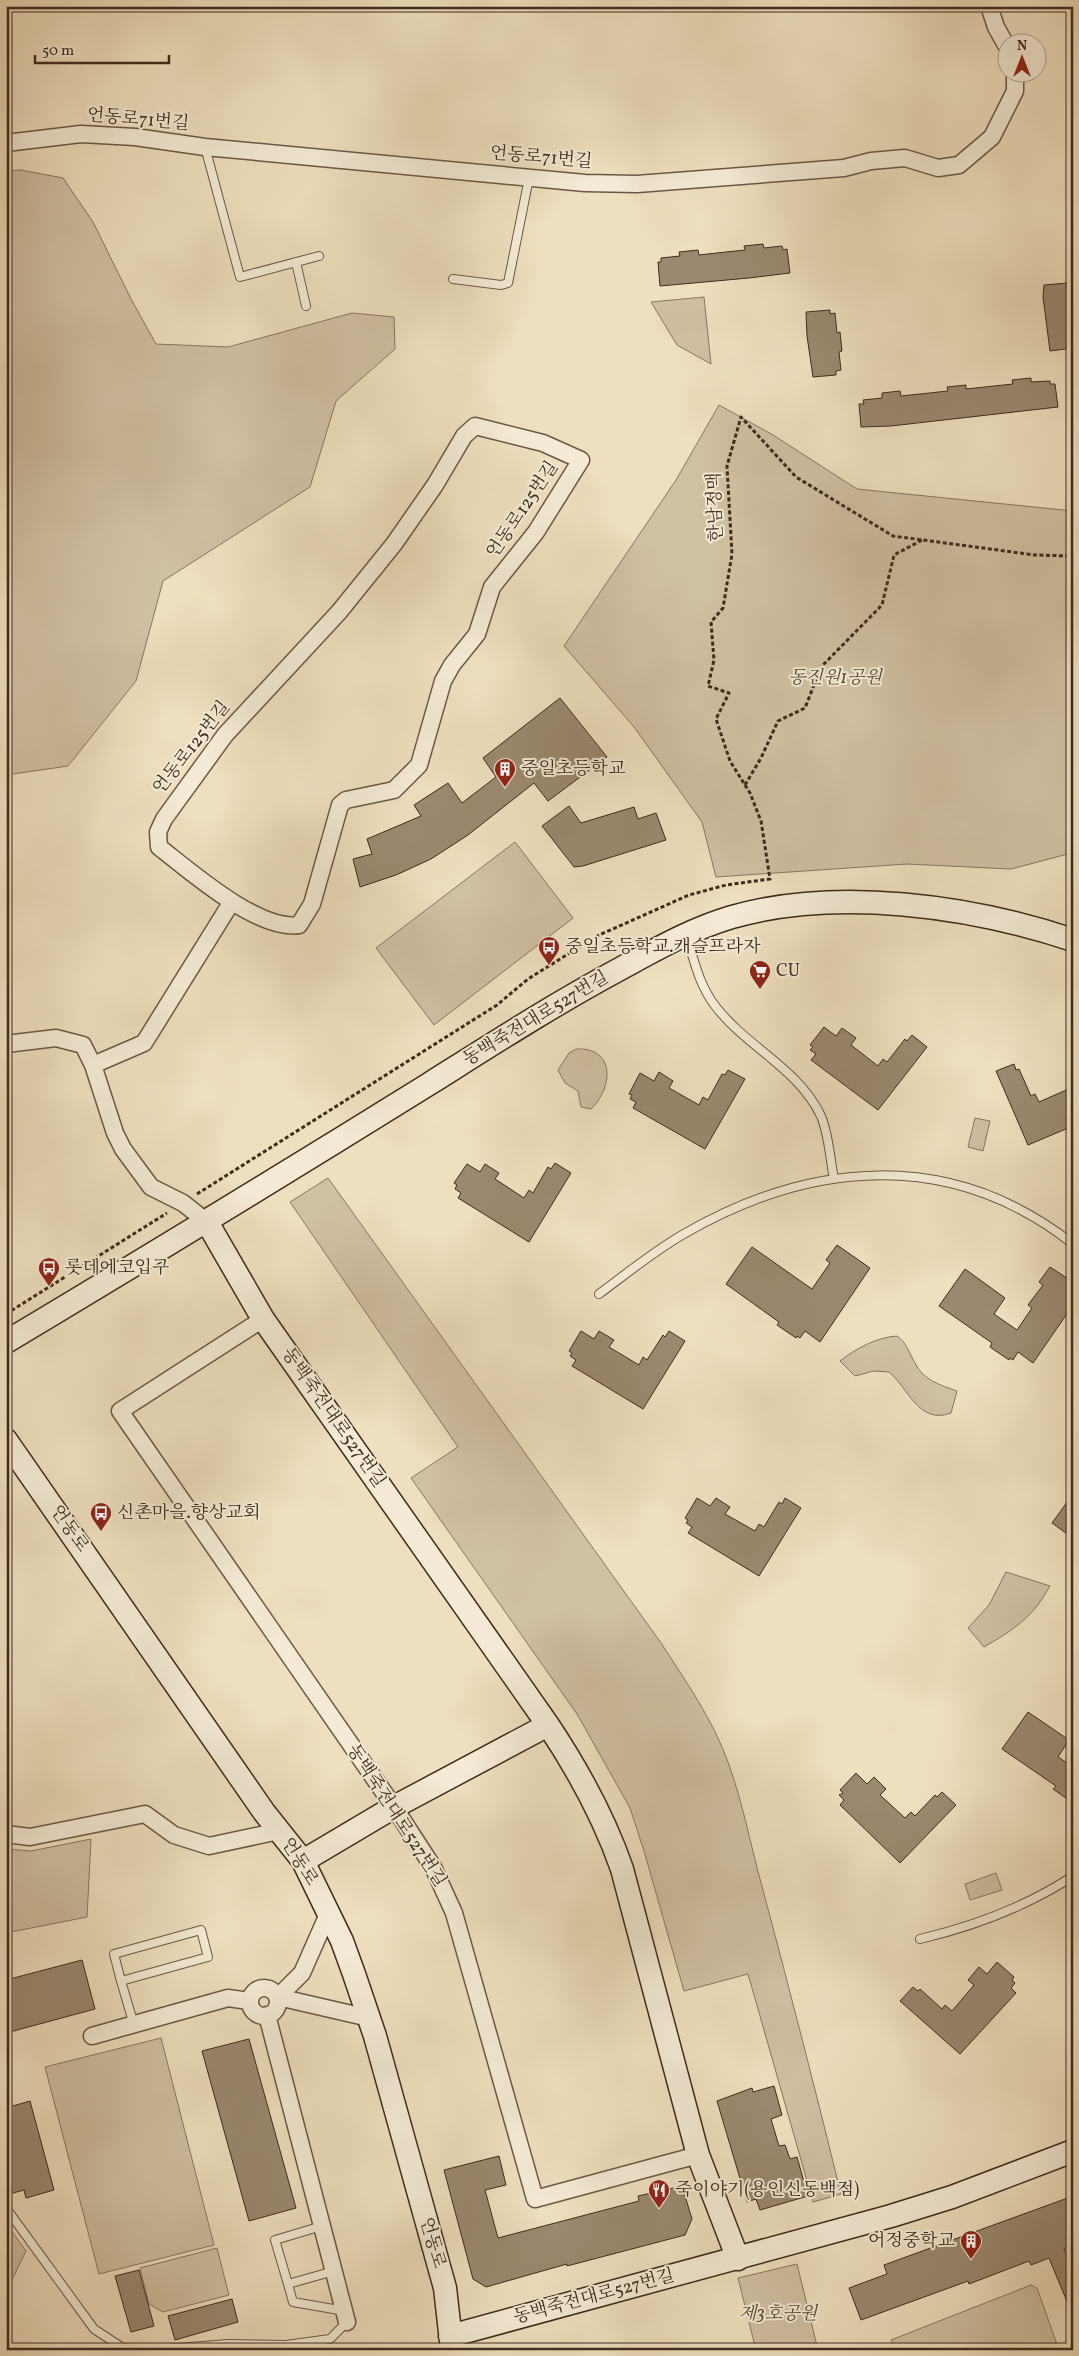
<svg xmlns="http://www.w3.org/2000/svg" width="1079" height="2356" viewBox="0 0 1079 2356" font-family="Vollkorn,'Noto Serif KR',serif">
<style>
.green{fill:#d0c0a2;stroke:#88765f}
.building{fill:#9a8970;stroke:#3f2b1c}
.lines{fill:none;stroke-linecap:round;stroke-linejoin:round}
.lane-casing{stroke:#6b5844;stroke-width:10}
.street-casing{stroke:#6b5844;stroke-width:19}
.secondary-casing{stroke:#3f2b1c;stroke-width:25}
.path{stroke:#3f2b1c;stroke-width:3;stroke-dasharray:4 2.5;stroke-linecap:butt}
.lane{stroke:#f4ead5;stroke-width:8}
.street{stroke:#f4ead5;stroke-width:16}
.secondary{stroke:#f4ead5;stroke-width:22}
.labels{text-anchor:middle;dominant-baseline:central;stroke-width:4;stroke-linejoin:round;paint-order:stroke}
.street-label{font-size:18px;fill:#3f2b1c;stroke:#f4ead5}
.park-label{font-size:18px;font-style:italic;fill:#5c4937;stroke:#f4ead5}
.poi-label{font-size:18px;fill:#3f2b1c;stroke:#f4ead5;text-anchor:start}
</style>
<rect width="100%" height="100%" fill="#eedfbe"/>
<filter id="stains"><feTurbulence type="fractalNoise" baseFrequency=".004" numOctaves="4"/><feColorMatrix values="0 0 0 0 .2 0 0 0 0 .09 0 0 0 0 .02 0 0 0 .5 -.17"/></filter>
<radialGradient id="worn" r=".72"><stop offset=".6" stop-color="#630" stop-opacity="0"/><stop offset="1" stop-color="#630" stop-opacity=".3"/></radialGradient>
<path class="green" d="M21 170 63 178 93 222 131 299 156 344 228 347 352 313 394 317 395 349 336 401 310 487 163 581 136 681 68 766 6 775V171Z
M704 297 711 364 677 345 651 302Z
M719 405 773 435 857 489 1073 511V850L1068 854 1011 869 907 864 716 877 702 822 634 727 564 646 676 480Z
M515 842 573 918 434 1025 376 948Z
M576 1049C616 1047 613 1088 591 1109L581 1107 578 1091 565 1083 558 1070 569 1053Z
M975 1118 990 1121 983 1151 968 1147Z
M328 1178 661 1643C685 1680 713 1720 728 1762 743 1803 751 1847 763 1890 790 1991 816 2092 841 2194L813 2202 748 1974 684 1991 644 1851 630 1808 577 1714 411 1478 458 1447 290 1202Z
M897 1336C907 1343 909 1353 915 1363 923 1380 940 1385 957 1391L951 1413C919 1425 909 1389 889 1372L874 1371 855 1376 840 1361C855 1349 877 1337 897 1336Z
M1006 1572 1050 1586C1046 1592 1042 1600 1037 1606 1023 1624 1003 1636 984 1647L968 1628 989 1605Z
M91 1839 87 1917 6 1933V1849L31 1851Z
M996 1873 1002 1890 970 1900 965 1884Z
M161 2038 214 2245 99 2274 45 2067Z
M6 2223 26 2251 6 2292Z
M217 2248 229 2295 163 2312 149 2304 140 2268Z
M797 2264 818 2350H756L738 2278Z
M1031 2285 1037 2288 1059 2350H895L891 2340Z"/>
<path class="building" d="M763 244 764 248 782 246 783 250 787 249 790 273 749 278 660 286 658 262H661V258L680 256 679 252 698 250 699 255 717 253 745 250 744 246Z
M1067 283V287H1072L1073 294V348L1050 351 1043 297 1044 285Z
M830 310V314L835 313 837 333 840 332 842 351 839 352 841 370 836 371V375L813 377 807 336 806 312Z
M1031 378V382L1050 381V384H1055L1058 407 891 426 861 427 859 404H864L863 400 882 398V393L900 391 901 396 948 391 947 387 966 385V389L1013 384 1012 380Z
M560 698 607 757 548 801 534 783 468 835 431 859 396 875 360 887 353 859 372 854 367 839 421 816 414 805 448 783 462 803 496 777 483 758Z
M569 806 581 823 634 807 638 819 656 813 666 840 583 866 574 867 542 826Z
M824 1027 836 1036 842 1028 856 1038 851 1045 878 1066 883 1059 887 1062 905 1039 907 1041 912 1035 927 1047 878 1110 811 1060 816 1054 810 1050 813 1047 810 1045Z
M1014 1064 1016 1070 1019 1069 1031 1096 1035 1094 1039 1102 1073 1087V1126L1028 1145 996 1071Z
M728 1070 745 1079 705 1149 633 1108 636 1102 630 1099 632 1095 629 1094 640 1073 654 1081 659 1072 673 1081 669 1088 699 1105 703 1097 708 1100 722 1074 725 1075Z
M555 1163 571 1173 529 1242 458 1198 461 1193 455 1189 457 1185 454 1183 467 1164 480 1172 485 1164 499 1173 495 1179 524 1198 529 1190 533 1193 548 1167 551 1169Z
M837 1245 870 1268 820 1342 805 1331 800 1338 797 1336 796 1338 777 1325 779 1322 726 1284 752 1247 812 1289 830 1263 826 1260Z
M1050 1267 1073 1282V1305L1033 1363 1018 1352 1013 1360 1010 1358 1009 1360 990 1347 992 1343 939 1306 965 1269 1005 1298 994 1314 1017 1330 1032 1308 1028 1305 1043 1285 1039 1282Z
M581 1331 594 1339 599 1331 614 1340 609 1347 639 1365 643 1357 647 1360 663 1335 665 1337 669 1331 685 1341 643 1409 572 1366 576 1360 570 1356 572 1353 569 1351Z
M1073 1494V1538L1052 1523Z
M697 1498 710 1506 716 1498 730 1507 725 1514 755 1531 759 1524 764 1527 779 1502 782 1504 785 1498 801 1508 759 1576 688 1533 692 1527 686 1523 688 1520 685 1518Z
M1028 1712 1069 1740 1058 1757 1073 1767V1803L1053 1789 1056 1786 1002 1749Z
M856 1773 867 1784 874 1777 886 1789 880 1795 905 1818 911 1812 915 1816 935 1795 937 1797 942 1792 956 1805 900 1863 840 1805 844 1800 839 1795 843 1793 840 1790Z
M82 1960 95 2009 6 2033V1980Z
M997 1962 1014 1977 1012 1980 1015 1983 1011 1988 1016 1993 960 2054 900 2001 913 1987 918 1991 920 1989 942 2009 945 2005 952 2011 974 1985 968 1980 979 1967 987 1974Z
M249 2039 296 2208 249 2221 202 2051Z
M774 2086 782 2115 771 2119 779 2146 785 2145 790 2159 797 2157 808 2196 760 2210 756 2199 747 2202 717 2101 752 2088 753 2092Z
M30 2101 54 2190 26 2198 24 2190 6 2195V2108Z
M499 2156 506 2185 485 2190 498 2238 639 2201 638 2196 682 2186 692 2219 685 2235 567 2266V2264L486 2287 473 2279 444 2170Z
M1073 2196V2246L1064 2249 1073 2272V2316L1049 2258 1031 2265 1029 2261 969 2284 968 2281 861 2320 849 2288 887 2274 884 2265Z
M139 2270 154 2326 131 2332 115 2276Z
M232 2299 238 2322 175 2340 168 2316Z"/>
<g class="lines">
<g class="lane-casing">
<path id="lane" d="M205 147 240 277 319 256
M296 262 306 306
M453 279 501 285 508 283 529 178
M687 937C694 961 700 987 716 1007 748 1048 798 1068 821 1116 829 1135 830 1159 834 1179
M599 1294C626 1274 653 1252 682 1235 811 1160 951 1148 1073 1244
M920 1939C975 1926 1026 1907 1073 1876
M121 1981 114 1954 201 1930 208 1957 121 1981 134 2025
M6 2208 94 2329 123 2348 146 2350
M322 2226 275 2240 288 2284 334 2271
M288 2284 293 2302 345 2311
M153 2350 228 2344 286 2345 330 2339 347 2322"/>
</g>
<g class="street-casing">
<path id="street" d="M989 6 996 27 1006 45
M6 143 81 134 135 137 205 147 585 183 637 184 844 168 871 161 905 158 938 168 959 165 992 137 1015 91V72
M475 426 543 443 581 460 536 532 492 587 477 634 452 665 443 681 419 765 394 790 346 800 340 805 312 904 299 925C258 931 191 872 159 847L158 832 164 819 225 735 339 612 394 544 435 485 464 436Z
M6 1044 56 1038 83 1045 93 1065 144 1043 231 903
M93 1065 115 1133 123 1149 151 1187 183 1203 207 1222
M263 1319 120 1411 394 1807 433 1867 454 1913 535 2199 698 2155
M6 1834 30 1837 145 1814 174 1835 209 1846 279 1831
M328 1914 302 1973 278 1997 369 2018
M250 2002a14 14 0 1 1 28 0a14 14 0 1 1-28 0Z
M267 2015 347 2322
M92 2036 228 1998 249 2001"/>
</g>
<g class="secondary-casing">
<path id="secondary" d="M207 1222 263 1319 548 1725C578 1770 604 1817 622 1869L698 2155 738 2259
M6 1342C148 1257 289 1171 429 1084 491 1045 553 1005 618 970 655 950 691 929 732 917 837 887 971 906 1073 940
M6 1440 264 1812 303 1861 342 1941 354 1974 375 2036 445 2288 452 2350
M303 1861 394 1807 548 1725
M450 2336 891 2216 952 2197 1073 2151"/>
</g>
<path class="path" d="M745 785 761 758 778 721 805 708 821 667 882 605 894 555 924 539
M197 1194 497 1005 528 979 597 936 689 895 726 885 770 879 761 821 750 793 730 761 716 719 729 693 708 686 714 660 711 622 723 608 732 554 727 466 741 417 796 477 893 536 1035 555 1073 556
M6 1314 167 1213"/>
<use href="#lane" class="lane"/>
<use href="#street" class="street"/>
<use href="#secondary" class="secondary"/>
</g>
<defs>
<g id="building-pin" transform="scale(1.125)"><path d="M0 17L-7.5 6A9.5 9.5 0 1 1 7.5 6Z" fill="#8f2418" stroke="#f4ead5"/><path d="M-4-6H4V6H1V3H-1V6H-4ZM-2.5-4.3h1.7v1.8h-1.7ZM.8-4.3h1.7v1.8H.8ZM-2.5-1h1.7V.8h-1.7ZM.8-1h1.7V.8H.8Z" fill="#fff"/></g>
<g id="bus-pin" transform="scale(1.125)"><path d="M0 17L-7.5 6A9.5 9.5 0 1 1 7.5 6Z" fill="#8f2418" stroke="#f4ead5"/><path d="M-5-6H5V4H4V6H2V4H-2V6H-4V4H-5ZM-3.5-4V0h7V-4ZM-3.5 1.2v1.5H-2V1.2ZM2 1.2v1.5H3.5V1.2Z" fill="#fff"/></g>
<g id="supermarket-pin" transform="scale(1.125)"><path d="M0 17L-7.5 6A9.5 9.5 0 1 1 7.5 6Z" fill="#8f2418" stroke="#f4ead5"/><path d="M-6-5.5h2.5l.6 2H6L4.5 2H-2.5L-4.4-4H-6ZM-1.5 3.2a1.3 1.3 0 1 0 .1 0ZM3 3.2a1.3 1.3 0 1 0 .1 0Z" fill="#fff"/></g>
<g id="restaurant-pin" transform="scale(1.125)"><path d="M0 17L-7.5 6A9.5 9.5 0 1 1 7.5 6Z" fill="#8f2418" stroke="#f4ead5"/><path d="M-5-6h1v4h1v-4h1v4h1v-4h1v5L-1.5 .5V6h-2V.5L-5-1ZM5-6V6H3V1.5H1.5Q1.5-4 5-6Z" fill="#fff"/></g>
</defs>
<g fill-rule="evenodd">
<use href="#building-pin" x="505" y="769"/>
<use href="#bus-pin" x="549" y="947"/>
<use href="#supermarket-pin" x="760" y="971"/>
<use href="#bus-pin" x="49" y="1268"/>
<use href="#bus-pin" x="101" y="1513"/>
<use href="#restaurant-pin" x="659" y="2190"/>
<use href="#building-pin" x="971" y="2241"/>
</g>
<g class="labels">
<g class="street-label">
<text transform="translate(138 120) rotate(5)">언동로71번길</text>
<text transform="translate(541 158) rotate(5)">언동로71번길</text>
<text transform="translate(716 507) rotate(-92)">한남정맥</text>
<text transform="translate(523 510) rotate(-56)">언동로125번길</text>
<text transform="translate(192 748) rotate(-52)">언동로125번길</text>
<text transform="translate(536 1019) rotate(-31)">동백죽전대로527번길</text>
<text transform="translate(333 1418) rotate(55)">동백죽전대로527번길</text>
<text transform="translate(69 1529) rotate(55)">언동로</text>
<text transform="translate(396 1816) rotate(57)">동백죽전대로527번길</text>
<text transform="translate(299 1862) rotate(58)">언동로</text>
<text transform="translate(432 2243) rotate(74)">언동로</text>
<text transform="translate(594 2297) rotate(-15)">동백죽전대로527번길</text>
</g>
<g class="park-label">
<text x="835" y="678">동진원1공원</text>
<text x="778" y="2314">제3호공원</text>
</g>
<g class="poi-label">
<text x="521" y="769">중일초등학교</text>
<text x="565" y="947">중일초등학교.캐슬프라자</text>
<text x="776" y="971">CU</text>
<text x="65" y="1268">롯데에코입구</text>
<text x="117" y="1513">신촌마을.향상교회</text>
<text x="675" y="2190">죽이야기(용인신동백점)</text>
<text x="955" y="2241" text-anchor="end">어정중학교</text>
</g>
</g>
<rect width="1079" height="2356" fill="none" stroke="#eedfbe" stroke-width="25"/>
<rect x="8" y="8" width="1064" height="2341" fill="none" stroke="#3f2b1c" stroke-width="2.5"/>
<rect x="12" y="12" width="1054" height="2331" fill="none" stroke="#3f2b1c"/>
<g transform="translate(1022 58)"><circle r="24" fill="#f4ead5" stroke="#ac9e8b"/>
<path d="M0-4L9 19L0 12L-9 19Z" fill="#8f2418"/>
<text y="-8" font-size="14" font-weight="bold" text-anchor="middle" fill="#3f2b1c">N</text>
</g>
<path d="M35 55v8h134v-8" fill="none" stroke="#3f2b1c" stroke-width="2.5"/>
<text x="42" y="55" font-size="15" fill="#3f2b1c" stroke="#f4ead5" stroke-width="4" paint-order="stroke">50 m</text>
<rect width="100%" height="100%" filter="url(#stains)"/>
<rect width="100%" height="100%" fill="url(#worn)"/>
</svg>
